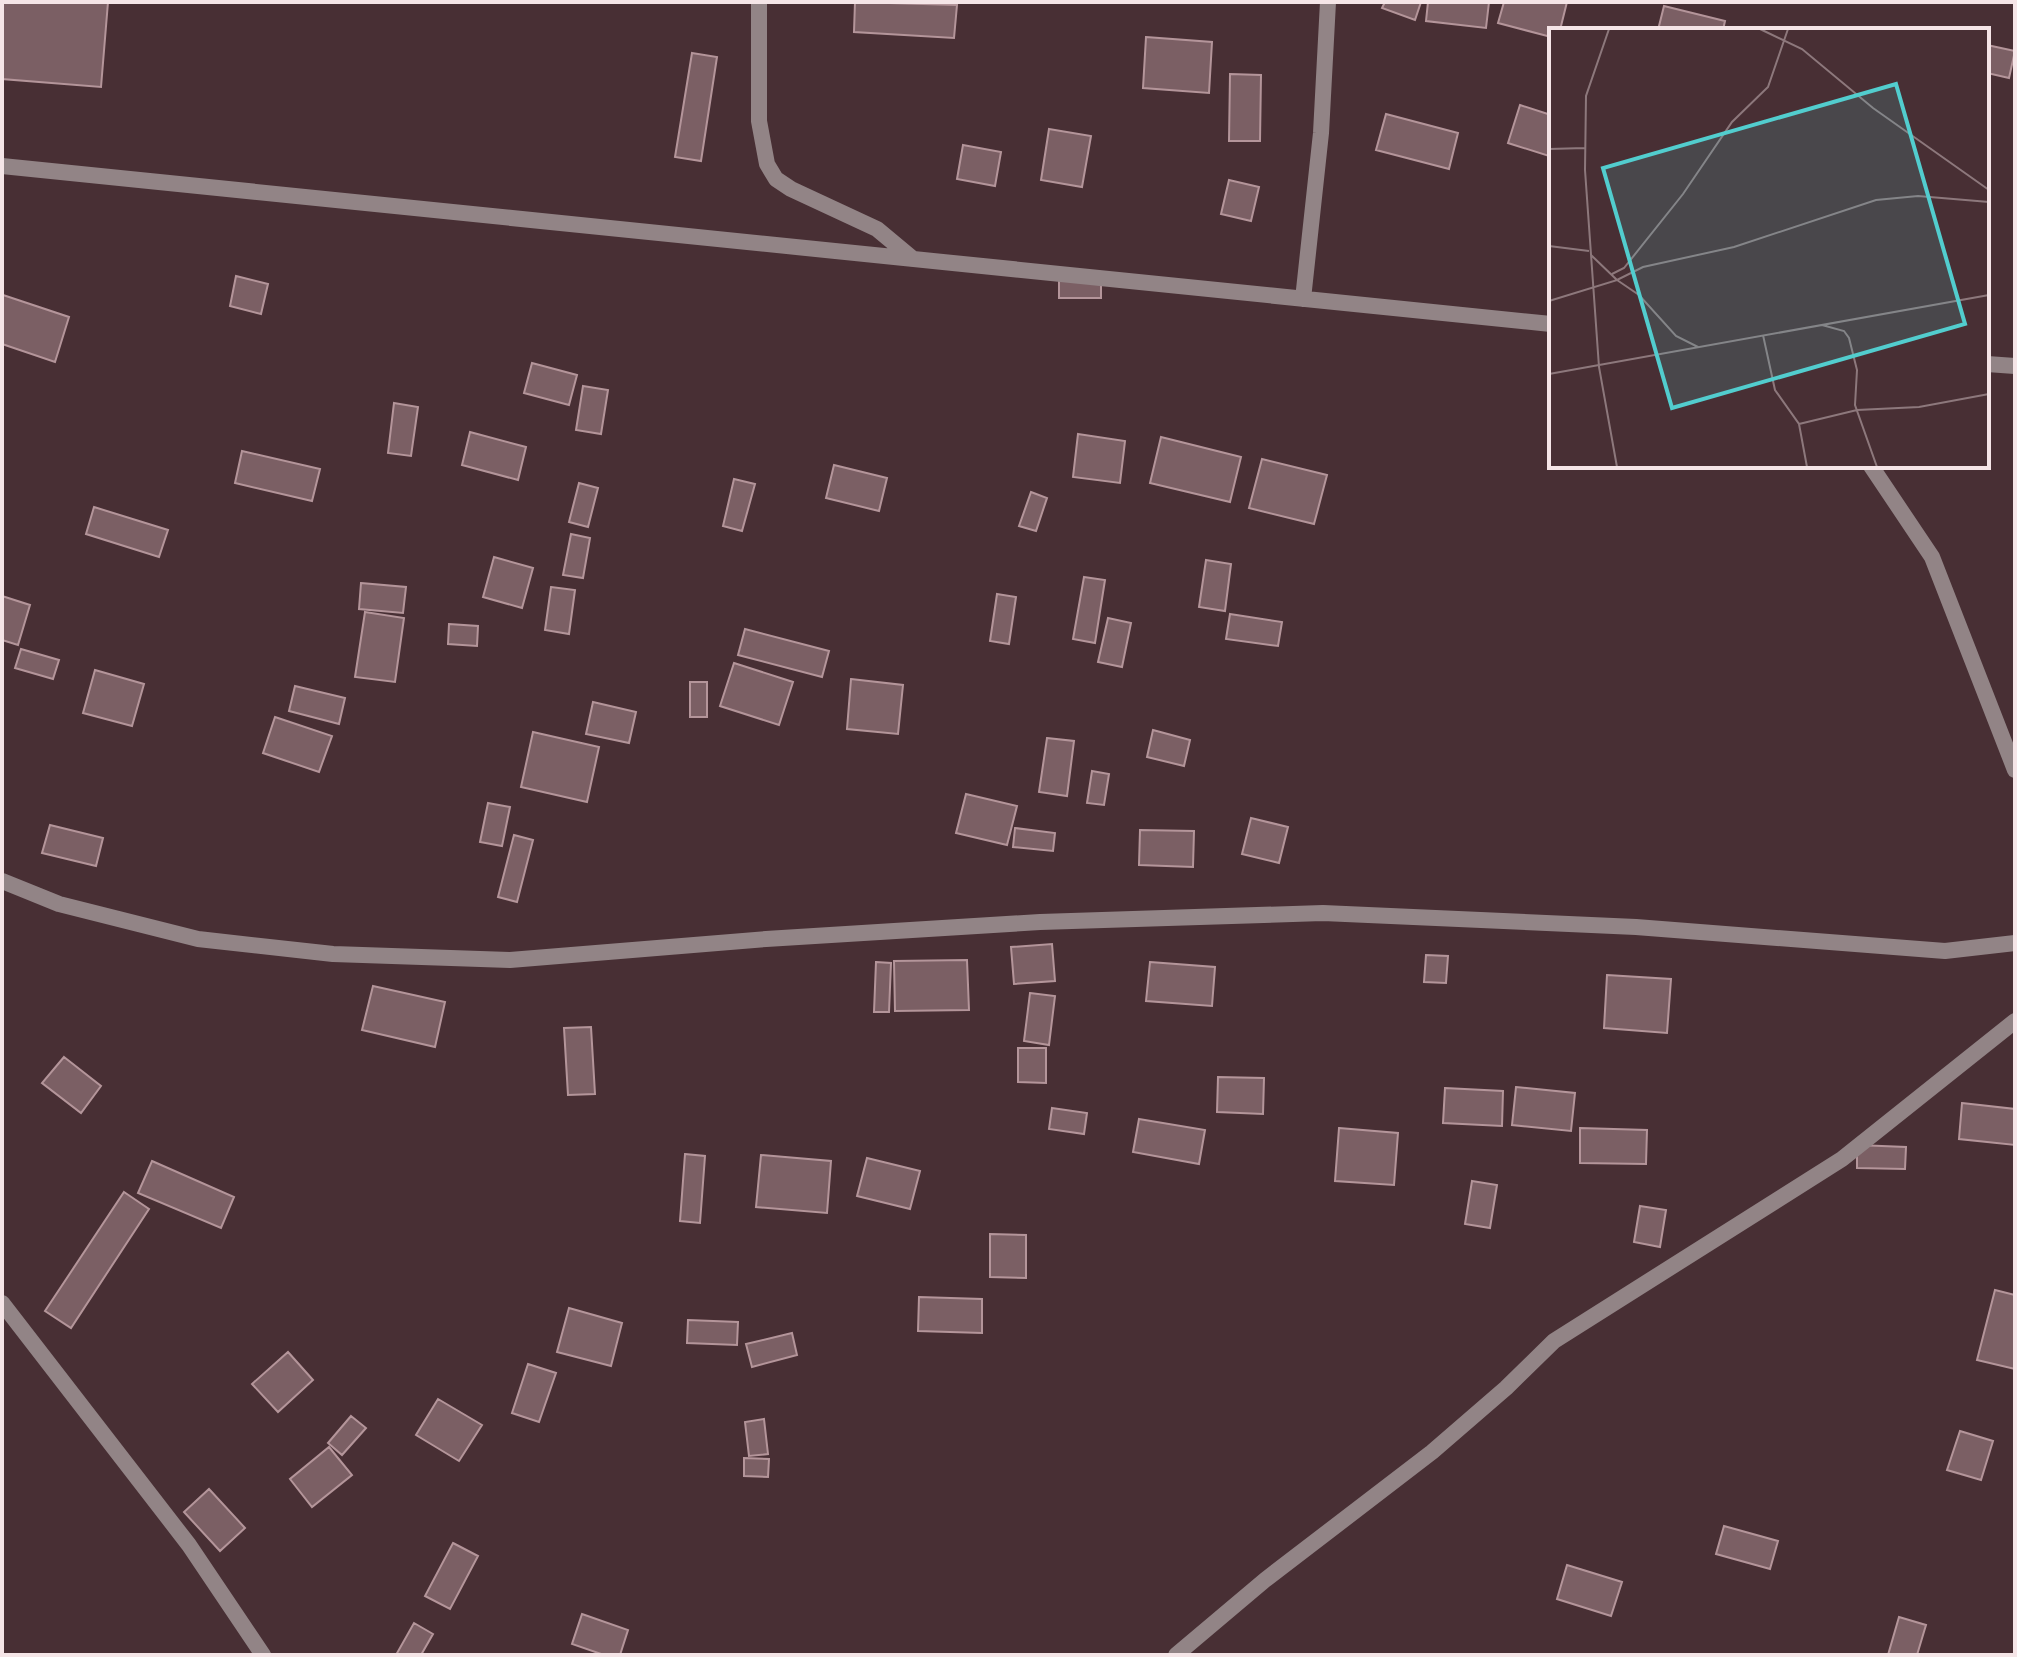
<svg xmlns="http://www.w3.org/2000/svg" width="2017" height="1657" viewBox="0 0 2017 1657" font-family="Figtree,sans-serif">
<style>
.building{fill:#7b5f64;stroke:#b4959a;stroke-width:2}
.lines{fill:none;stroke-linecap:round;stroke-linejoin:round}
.minor{stroke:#928486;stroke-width:16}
.inset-road{fill:none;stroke:#8d787c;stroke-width:2}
.view{fill:#52cdce;fill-opacity:0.15;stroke:#52cdce;stroke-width:4}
.inset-edge{fill:none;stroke:#f5e5e7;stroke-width:4}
</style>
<rect width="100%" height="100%" fill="#482f34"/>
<path class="building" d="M2 2H108L101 87 2 79Z
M855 2 957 5 954 38 854 32Z
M1385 2H1421L1415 20 1382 8Z
M1428 2H1489L1486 28 1426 21Z
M1504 2H1567L1560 30H1551V37L1498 23Z
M1664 6 1725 21 1723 30H1658Z
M1146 37 1212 42 1209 93 1143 88Z
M1987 45 2015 51 2009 78 1987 73Z
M692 53 717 57 701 161 675 157Z
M1230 74 1261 75 1260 141H1229Z
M1520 105 1551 115 1549 156 1508 143Z
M1386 114 1458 133 1449 169 1376 150Z
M1049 129 1091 136 1082 187 1041 180Z
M963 145 1001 152 995 186 957 179Z
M1229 180 1259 187 1251 221 1221 214Z
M236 276 268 284 261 314 230 306Z
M1059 280H1101V298H1059Z
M3 295 69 317 55 362 2 344Z
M532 363 577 375 569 405 524 393Z
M583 386 608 390 601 434 576 430Z
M394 403 418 407 411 456 388 453Z
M470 432 526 447 518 480 462 465Z
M1078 434 1125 441 1120 483 1073 477Z
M1161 437 1241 457 1230 502 1150 483Z
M242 451 320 469 312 501 235 483Z
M1262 459 1327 475 1314 524 1249 508Z
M834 465 887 478 879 511 826 498Z
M734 479 755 484 742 531 723 526Z
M579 483 598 488 588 527 569 522Z
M1031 492 1047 498 1036 531 1019 526Z
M94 507 168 530 159 557 86 534Z
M571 534 590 538 583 578 563 575Z
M494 557 533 568 522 608 483 597Z
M1206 560 1231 564 1225 611 1199 607Z
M1084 577 1105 580 1095 643 1073 639Z
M361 583 406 587 403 613 359 609Z
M551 587 575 590 569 634 545 630Z
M997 594 1016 597 1009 644 990 641Z
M2 596 30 605 18 645 2 640Z
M365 612 404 618 395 682 355 677Z
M1230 614 1282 622 1278 646 1226 639Z
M1108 618 1131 623 1122 667 1098 662Z
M449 624 478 626 477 646 448 644Z
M745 629 829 651 822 677 738 655Z
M21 649 59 660 53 679 15 668Z
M734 663 793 682 779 725 720 706Z
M95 670 144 684 132 726 83 713Z
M851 679 903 685 898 734 847 729Z
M690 682H707V717H690Z
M295 686 345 698 339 724 289 711Z
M593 702 636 712 629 743 586 734Z
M275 717 332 736 319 772 263 753Z
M1153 730 1190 740 1184 766 1147 757Z
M533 732 599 747 587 802 521 787Z
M1047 738 1074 741 1067 796 1039 792Z
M1092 771 1109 774 1104 805 1087 803Z
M966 794 1017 806 1007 845 956 833Z
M488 803 510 807 502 846 480 842Z
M1251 818 1288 827 1279 863 1242 854Z
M50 825 103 838 96 866 42 853Z
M1015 828 1055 833 1053 851 1013 847Z
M1140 830 1194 831 1193 867 1139 865Z
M514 835 533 840 517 902 498 897Z
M1052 944 1055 981 1014 984 1011 947Z
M1426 955 1448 956 1446 983 1424 982Z
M967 960 969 1010 895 1011 894 961Z
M876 962 891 963 889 1012H874Z
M1150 962 1215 967 1212 1006 1146 1001Z
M1607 975 1671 979 1667 1033 1604 1028Z
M373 986 445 1002 435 1047 362 1030Z
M1030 993 1055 996 1049 1045 1024 1041Z
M591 1027 595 1094 568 1095 564 1028Z
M1018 1048H1046V1083L1018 1082Z
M64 1057 101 1086 81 1113 42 1083Z
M1218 1077 1264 1078 1263 1114 1217 1112Z
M1516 1087 1575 1093 1571 1131 1512 1125Z
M1445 1088 1503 1091 1502 1126 1443 1123Z
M1962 1103 2015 1109V1145L1959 1139Z
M1052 1108 1087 1113 1084 1134 1049 1129Z
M1139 1119 1205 1130 1199 1164 1133 1152Z
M1339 1128 1398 1133 1394 1185 1335 1181Z
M1580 1128 1647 1130 1646 1164 1580 1163Z
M1857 1145 1906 1147 1905 1169 1857 1168Z
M685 1154 705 1156 700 1223 680 1221Z
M761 1155 831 1161 827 1213 756 1207Z
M867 1158 920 1171 910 1209 857 1196Z
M152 1161 234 1197 221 1228 138 1193Z
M1472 1181 1497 1185 1490 1228 1465 1224Z
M124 1192 149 1209 71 1328 45 1311Z
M1640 1206 1666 1210 1660 1247 1634 1242Z
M990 1234 1026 1235V1278L990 1277Z
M1995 1290 2015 1295V1369L1977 1360Z
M919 1297 982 1299V1333L918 1331Z
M569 1308 622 1323 611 1366 557 1352Z
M688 1320 738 1322 737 1345 687 1343Z
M792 1333 797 1355 752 1367 746 1344Z
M288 1352 313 1380 278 1412 252 1384Z
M528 1364 556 1373 539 1422 512 1413Z
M438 1399 482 1425 459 1461 416 1435Z
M351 1416 366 1428 342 1455 328 1443Z
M764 1419 768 1454 749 1456 745 1422Z
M1960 1431 1993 1441 1981 1480 1947 1470Z
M329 1447 352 1475 312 1507 290 1479Z
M744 1458 769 1459 768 1477 744 1476Z
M209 1489 245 1528 220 1551 184 1512Z
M1724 1526 1778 1541 1770 1569 1716 1554Z
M453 1543 478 1556 450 1609 425 1596Z
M1567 1565 1622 1582 1611 1616 1557 1599Z
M582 1614 628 1630 620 1655H604L572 1644Z
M1899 1617 1926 1625 1917 1655H1888Z
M414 1623 433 1634 421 1655H396Z"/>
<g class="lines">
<path class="minor" d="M759 2V121L767 164 776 179 791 189 877 229 913 259
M2 166 1551 324
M1303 299 1321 133 1328 2
M1987 364 2015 366
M1871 466 1932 557 2015 770
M2 881 59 904 198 939 333 954 510 960 766 939 1040 922 1323 913 1636 927 1945 951 2015 943
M2 1303 189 1545 263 1655
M1176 1655 1265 1580 1432 1452 1506 1388 1554 1341 1842 1159 2015 1021"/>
</g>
<g transform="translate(1549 28)">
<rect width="440" height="440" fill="#482f34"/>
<path class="inset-road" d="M60 1 37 68 36 142 50 339 68 439M211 1 253 21 324 80 440 162M0 121 36 120M0 218 40 223M42 227 68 252 94 239 185 219 327 172 369 168 440 174M63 246 75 240 134 166 183 94 219 59 239 1M0 273 68 252 90 267 127 308 149 319M273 297 295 303 300 310 308 342 306 377 328 439M214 307 226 362 250 396 258 439M0 346 440 267M250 396 308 382 370 379 440 366"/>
<path class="view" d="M347 56 416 296 123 380 54 140Z"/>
<rect width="440" height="440" class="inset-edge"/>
</g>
<rect width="2017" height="1657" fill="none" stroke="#f5e5e7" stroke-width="8"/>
</svg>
